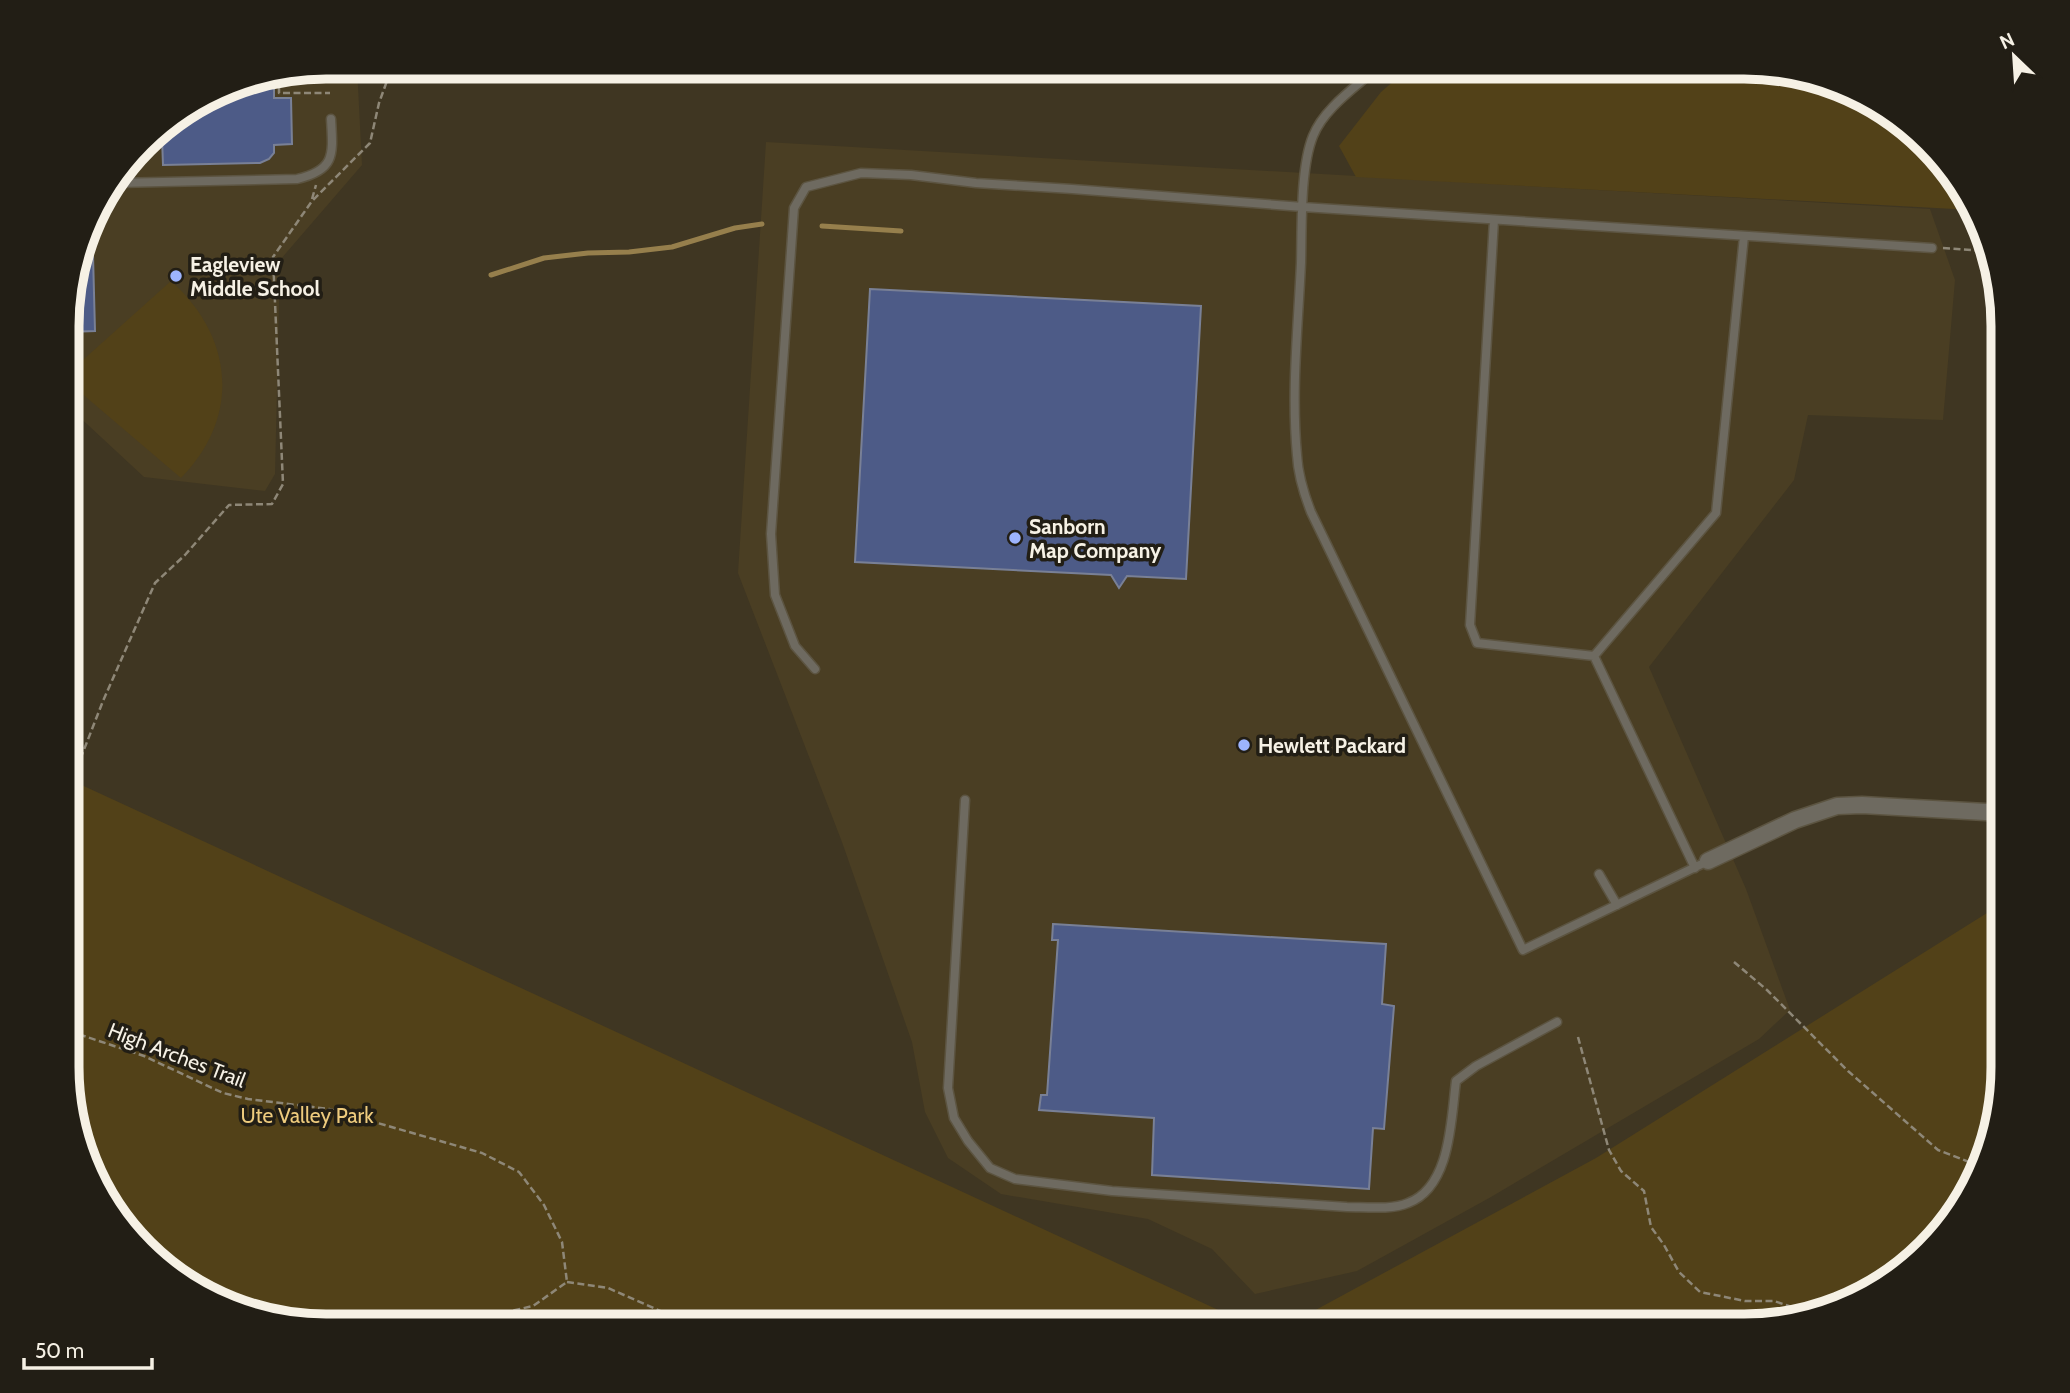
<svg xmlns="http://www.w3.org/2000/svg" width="2070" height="1393" viewBox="0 0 2070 1393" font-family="Cabin,sans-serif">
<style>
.built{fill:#4a3e23}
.green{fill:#524118}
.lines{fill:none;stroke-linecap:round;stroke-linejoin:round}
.stream{stroke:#967f4c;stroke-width:5}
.building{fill:#4d5b87;stroke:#798096;stroke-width:2}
.service-casing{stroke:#5c5441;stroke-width:11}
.minor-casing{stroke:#5c5441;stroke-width:19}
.path{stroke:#8e8777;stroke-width:2.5;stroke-dasharray:7 3.5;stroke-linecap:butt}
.service{stroke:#6e6a60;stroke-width:8}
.minor{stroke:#6e6a60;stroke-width:16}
.poi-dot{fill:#9db4fd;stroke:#221e15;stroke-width:2.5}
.labels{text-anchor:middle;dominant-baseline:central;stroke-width:7;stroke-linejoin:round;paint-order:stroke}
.poi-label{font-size:21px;font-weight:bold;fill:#f6f1e5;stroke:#221e15;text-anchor:start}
.street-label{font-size:21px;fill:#f6f1e5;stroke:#221e15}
.park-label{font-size:21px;fill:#eecb7d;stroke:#221e15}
.rim{fill:none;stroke:#f6f1e5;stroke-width:9}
</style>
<rect width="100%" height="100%" fill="#3f3622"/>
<path class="built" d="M326 67H357L362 165 280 260 275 474 265 491 144 477 74 412H69V292L93 211 155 131 227 86Z
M766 142 1930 209 1955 280 1943 420 1808 415 1794 480 1649 667 1746 889 1790 1010 1759 1039 1491 1197 1357 1271 1255 1294 1212 1249 1148 1219 1001 1194 948 1158 925 1112 912 1042 842 842 738 573Z"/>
<path class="green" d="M1410 67H1745L1827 80 1889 110 1969 197 1973 210 1356 177 1339 146 1381 92Z
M171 281C234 337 241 417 181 478L73 386 74 368Z
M69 780 75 782 1253 1326H325L243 1313 181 1283 101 1197 69 1101Z
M2003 903V1084L1990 1151 1960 1212 1873 1292 1761 1326H1286L1596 1158Z"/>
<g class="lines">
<path class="stream" d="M822 226 901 231
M491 275 544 258 588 253 629 252 672 247 735 228 762 224"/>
</g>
<path class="building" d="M274 77V98H291L292 144 274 145V153L269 159 260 163 163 165 162 138H149L155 131 227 86Z
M93 255 95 331 69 332V292L80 256Z
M870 289 1201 306 1186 579 1127 576 1119 588 1111 575 855 562Z
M1053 924 1386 944 1382 1004 1394 1006 1384 1129 1373 1128 1369 1189 1152 1175 1154 1118 1039 1110 1041 1095H1047L1058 940H1052Z"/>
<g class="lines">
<g class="service-casing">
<path id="service" d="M1378 67C1356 87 1324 108 1313 136 1300 168 1302 228 1301 263 1298 327 1291 392 1297 455 1298 475 1304 494 1311 512L1523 950 1708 861
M115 183 297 179C336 170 333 154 331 119
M1494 220 1470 625 1477 643 1594 656
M815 669 795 646 775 595 771 534 794 208 806 187 861 173 911 175 976 183 1072 189 1303 207 1932 248
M965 800 948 1088 954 1118 968 1141 990 1168 1015 1179 1112 1191 1347 1207C1365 1207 1392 1210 1408 1203 1451 1187 1451 1119 1456 1081L1476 1066 1557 1022
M1695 868 1594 656 1716 513 1744 236
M1599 874 1617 905"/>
</g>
<g class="minor-casing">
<path id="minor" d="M1708 861 1795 820 1837 806 1862 805 2003 813"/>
</g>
<path class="path" d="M279 76V93H330
M312 199 316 185
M83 246V245
M1943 248 1985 251
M69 788 103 701 155 583 185 555 229 505 272 504 283 484 273 257 312 201 370 143 379 103 392 67
M1734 962 1767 990 1848 1071 1938 1150 1982 1167
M69 1031 144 1056 223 1093 248 1099 329 1109 482 1153 519 1172 544 1205 562 1242 567 1282
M1578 1037 1609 1150 1621 1171 1644 1191 1651 1227 1664 1245 1679 1272 1700 1292 1745 1301H1774L1798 1309 1801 1314
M567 1282 608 1288 665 1313 674 1326
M475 1326 493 1315 533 1306 567 1282"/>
<use href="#service" class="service"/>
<use href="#minor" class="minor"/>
</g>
<g class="poi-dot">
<circle cx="176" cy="276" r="7"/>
<circle cx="1015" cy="538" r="7"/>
<circle cx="1244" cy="745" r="7"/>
</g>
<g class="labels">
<g class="poi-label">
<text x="190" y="264">Eagleview<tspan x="190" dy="24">Middle School</tspan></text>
<text x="1029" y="526">Sanborn<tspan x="1029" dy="24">Map Company</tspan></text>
<text x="1258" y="745">Hewlett Packard</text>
</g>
<g class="street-label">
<text transform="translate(177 1055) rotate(21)">High Arches Trail</text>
</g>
<g class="park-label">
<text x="307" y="1115">Ute Valley Park</text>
</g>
</g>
<path d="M0 0H2070V1393H0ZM326 79H1744A247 247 0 0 1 1991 326V1067A247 247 0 0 1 1744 1314H326A247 247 0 0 1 79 1067V326A247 247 0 0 1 326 79Z" fill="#221e15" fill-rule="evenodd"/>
<path class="rim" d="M326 79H1744A247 247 0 0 1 1991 326V1067A247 247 0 0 1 1744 1314H326A247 247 0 0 1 79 1067V326A247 247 0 0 1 326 79Z"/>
<g transform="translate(2014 56) rotate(335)" stroke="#221e15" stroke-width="5" paint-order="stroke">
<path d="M0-5L12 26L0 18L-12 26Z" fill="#f6f1e5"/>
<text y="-10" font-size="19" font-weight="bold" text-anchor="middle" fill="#f6f1e5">N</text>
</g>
<path d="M24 1358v10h128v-10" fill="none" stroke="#f6f1e5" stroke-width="3.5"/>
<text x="35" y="1358" font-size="21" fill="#f6f1e5" stroke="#221e15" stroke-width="5" paint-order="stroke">50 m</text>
</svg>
